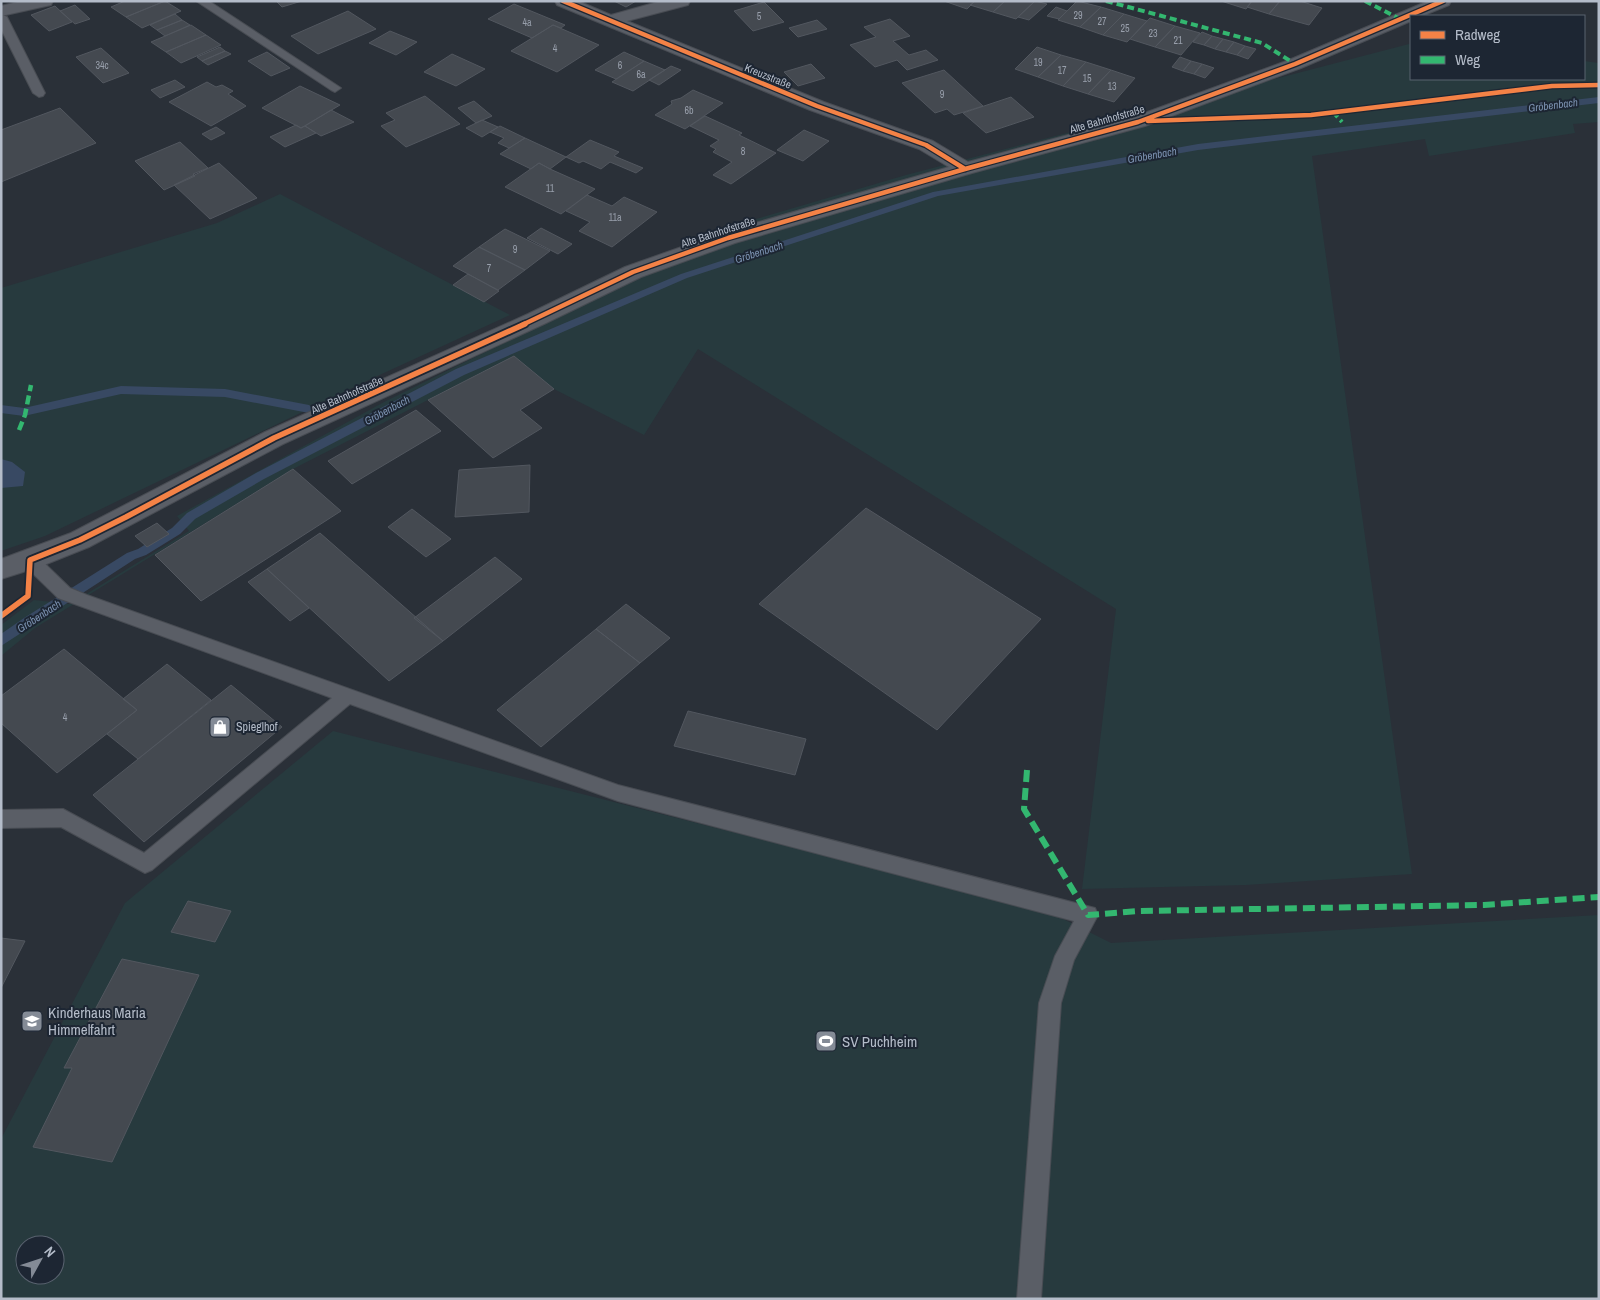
<svg xmlns="http://www.w3.org/2000/svg" width="1600" height="1300" viewBox="0 0 1600 1300" font-family="'Archivo Narrow',sans-serif">
<style>
.green{fill:#273a3e;fill-rule:evenodd}
.water{fill:#384963}
.lines{fill:none;stroke-linecap:round;stroke-linejoin:round}
.stream{fill:#384963;fill-rule:evenodd}
.building{fill:#444950;stroke:#52575f}
.service-casing{stroke:#484c53;stroke-width:2}
.minor-casing{stroke:#484c53;stroke-width:2}
.service{fill:#5a5e66;fill-rule:evenodd}
.minor{fill:#5a5e66;fill-rule:evenodd}
.quiet-far2{stroke:#33b770;stroke-width:4;stroke-dasharray:7 4;stroke-linecap:butt}
.quiet-far1{stroke:#33b770;stroke-width:4.5;stroke-dasharray:9 4.5;stroke-linecap:butt}
.quiet{stroke:#33b770;stroke-width:6;stroke-dasharray:12 6;stroke-linecap:butt}
.cycleway-far1-casing{stroke:#1d2633;stroke-width:7}
.cycleway-casing{stroke:#1d2633;stroke-width:9}
.cycleway-far1{stroke:#f48246;stroke-width:4.5}
.cycleway{stroke:#f48246;stroke-width:5.5}
.labels{text-anchor:middle;dominant-baseline:central;stroke-width:4;stroke-linejoin:round;paint-order:stroke}
.number-label{font-size:10px;fill:#989fab}
.far-street-label{font-size:11px;fill:#b4bcc9;stroke:#1d2633}
.far-water-label{font-size:11px;font-style:italic;fill:#7c92b1;stroke:#1d2633}
.poi-label{font-size:12px;fill:#b4bcc9;stroke:#1d2633;text-anchor:start}
.near-poi-label{font-size:15px;fill:#b4bcc9;stroke:#1d2633;text-anchor:start}
</style>
<rect width="100%" height="100%" fill="#2a3038"/>
<path class="green" d="M1409 44 1411 45V79H1584V61L1599 63V122L1573 124 1575 133 1429 156 1425 139 1312 156 1412 874 1246 885 1082 889 1116 609 698 349 644 435 554 389 514 356 293 469 35 628 1 656V625L34 600 70 604 189 531 177 516 384 402 546 322 722 229 906 175Z
M280 194 510 315 373 378 45 536 1 551V288L217 223Z
M333 731 1049 912 1111 943 1599 915V1299H1V1139L125 903ZM25 1245H55V1275H25Z"/>
<path class="water" d="M1 459 12 462 25 472 23 486 1 488Z"/>
<g class="lines">
<path class="stream" d="M1599 97V103L1198 150 938 196 687 278 464 375 264 479 195 519 180 534 146 555 135 559 1 646V634L24 618 127 553 138 549 172 528 187 513 256 473 456 369 681 274 933 192 1198 144Z
M121 386 225 389 309 405 314 409 309 413 225 397 121 394 24 416 1 413V405L24 408Z"/>
</g>
<path class="building" d="M125 1H165L126 17 111 7Z
M165 1 181 11 142 28 126 17Z
M276 1H302L282 7Z
M614 1H636L626 7Z
M944 1H975L967 9Z
M975 1H1005L993 12 970 5Z
M1005 1H1035L1016 19 993 12Z
M1035 1 1047 4 1029 20 1018 17Z
M1077 1 1101 7 1080 27 1058 20Z
M1221 1H1252L1246 9Z
M1252 1H1280L1269 14 1247 7Z
M1280 1H1300L1322 8 1309 25 1269 14Z
M764 2 784 22 753 31 734 11Z
M514 4 565 25 561 28 553 25 532 38 488 19Z
M75 5 90 19 75 24 60 11Z
M55 6 72 22 49 31 31 15Z
M1056 7 1067 11 1059 19 1047 16Z
M1101 7 1124 14 1103 35 1080 27Z
M348 11 376 29 318 54 291 36Z
M175 14 182 20 157 30 150 25Z
M1124 14 1147 21 1127 42 1103 35Z
M1150 18 1175 26 1155 47 1130 39Z
M890 19 910 36 893 41 909 55 926 50 938 60 907 70 897 60 875 67 850 45 876 37 864 27Z
M182 20 190 25 165 36 157 30Z
M817 20 827 29 798 37 789 28Z
M191 25 206 35 166 52 151 42Z
M553 25 599 45 557 72 511 51Z
M1175 26 1200 33 1181 55 1155 47Z
M390 31 417 42 396 55 369 43Z
M1202 32 1212 36 1204 45 1193 42Z
M206 35 221 45 181 63 166 52Z
M1212 36 1223 39 1215 49 1204 45Z
M1223 39 1234 42 1226 52 1215 49Z
M1234 42 1245 46 1237 55 1226 52Z
M1245 46 1256 49 1248 59 1237 55Z
M220 47 225 51 202 61 197 57Z
M1037 47 1061 55 1038 77 1015 69Z
M101 48 129 73 103 83 76 57Z
M225 51 231 54 208 65 202 61Z
M267 52 290 68 271 76 248 61Z
M624 52 644 61 616 79 595 70Z
M452 54 485 69 456 86 424 72Z
M1061 55 1086 62 1063 86 1038 77Z
M1180 57 1191 61 1183 71 1172 67Z
M644 61 665 70 633 91 612 82Z
M1191 61 1202 64 1194 74 1183 71Z
M1086 62 1111 70 1088 94 1063 86Z
M811 64 825 78 798 86 784 72Z
M1202 64 1214 68 1205 78 1194 74Z
M671 66 681 70 659 85 649 80Z
M944 70 983 106 954 115 947 109 935 113 902 83Z
M1111 70 1135 78 1114 102 1088 94Z
M175 80 185 87 160 98 151 90Z
M207 82 216 87 222 85 233 91 228 94 246 106 211 126 169 102Z
M300 86 340 105 301 128 262 108Z
M693 90 723 103 685 129 655 115 672 104 671 101 681 98Z
M425 96 460 124 406 147 381 126 395 120 386 113Z
M1011 97 1034 117 986 133 963 113Z
M474 101 492 116 476 123 458 108Z
M60 108 96 143 1 182V130Z
M331 110 354 122 321 136 305 126Z
M705 116 742 133 739 135 776 153 731 184 713 175 732 162 713 152 716 149 710 146 719 140 690 126Z
M482 120 498 127 482 137 466 128Z
M296 125 301 128 305 126 316 133 285 147 270 137Z
M500 126 525 138 509 148 498 143 504 138 490 132Z
M216 127 225 133 211 140 202 134Z
M804 130 829 141 803 161 777 150Z
M525 138 566 157 550 169 539 163 531 169 500 154Z
M590 140 619 152 614 156 643 168 636 173 610 162 601 169 583 161 579 163 566 157Z
M180 142 208 168 193 174 195 176 164 190 135 161Z
M219 163 257 198 210 219 174 185Z
M539 163 550 169 595 189 561 214 505 187Z
M587 195 612 206 624 197 657 212 612 247 579 231 590 222 566 211Z
M541 228 572 244 558 254 527 238Z
M505 229 550 251 525 270 479 247Z
M479 247 525 270 498 290 453 266Z
M468 274 499 291 484 302 453 285Z
M514 356 554 389 520 410 542 428 493 458 428 400Z
M416 410 441 431 352 484 328 461Z
M530 465 529 512 455 517 459 470Z
M293 469 341 511 201 601 155 555Z
M866 508 1041 619 937 730 759 604Z
M412 509 451 539 426 557 388 527Z
M157 523 169 534 147 547 135 536Z
M320 533 443 641 389 681 267 569Z
M495 557 522 579 443 641 414 618Z
M267 569 309 608 290 621 248 582Z
M626 604 670 638 640 663 596 629Z
M596 629 640 663 541 747 497 710Z
M64 649 137 710 57 773 1 723V696Z
M167 664 211 700 138 759 107 734 137 710 123 699Z
M231 685 282 727 144 842 93 795Z
M688 711 806 739 795 775 674 746Z
M188 901 231 911 215 942 171 932Z
M1 938 25 941 1 988Z
M122 959 199 975 112 1162 33 1147 72 1068H64Z"/>
<g class="lines">
<g class="service-casing">
<path id="service" d="M196 1H209L341 88 335 92 331 90Z
M1 14 7 17 45 93 43 96 39 97 33 93 1 29Z
M30 554 36 555 70 588 87 595 618 785 1095 908 1098 915 1074 960 1061 1003 1041 1299H1017L1039 1003 1055 956 1074 921 618 801 350 704 152 870 145 873 61 827 1 828V810L63 809 144 853 332 698 58 598 24 565 22 560 24 555Z"/>
</g>
<g class="minor-casing">
<path id="minor" d="M21 1H53L51 5 1 16V6Z
M555 1H578L611 15 661 1H690L688 5 627 21 824 102 933 141 968 162 1131 118 1289 60 1428 1H1451L1449 5 1422 16H1411V21L1301 68 1145 126 972 173 735 243 641 277 544 324 283 444 89 547 39 567 1 579V559L71 533 265 432 528 314 625 267 721 233 949 167 919 149 810 110 557 5Z"/>
</g>
<use href="#service" class="service"/>
<use href="#minor" class="minor"/>
<path class="quiet-far2" d="M1106 1 1262 43 1295 64
M1365 1 1400 19
M1333 112 1342 122"/>
<path class="quiet-far1" d="M19 430 25 415 31 385"/>
<path class="quiet" d="M1027 770 1024 809 1088 915 1139 911 1484 905 1599 897"/>
<g class="cycleway-far1-casing">
<path id="cycleway-far1" d="M563 1 817 106 926 145 965 169
M1148 121 1311 115 1552 86 1599 85
M522 325 633 272 728 238 965 169 1138 122 1295 64 1443 1"/>
</g>
<g class="cycleway-casing">
<path id="cycleway" d="M1 616 28 596 30 560 80 540 126 517 274 438 525 324"/>
</g>
<use href="#cycleway-far1" class="cycleway-far1"/>
<use href="#cycleway" class="cycleway"/>
</g>
<defs>
<g id="shop-square" transform="scale(1.125)"><rect x="-9" y="-9" width="18" height="18" rx="4" fill="#848b96" stroke="#1d2633"/><path d="M-5-2.5h2.3a2.7 3.5 0 0 1 5.4 0H5L5.5 6h-11ZM-1.5-2.5h3a1.5 2.3 0 0 0-3 0Z" fill="#fff"/></g>
<g id="school-square" transform="scale(1.125)"><rect x="-9" y="-9" width="18" height="18" rx="4" fill="#848b96" stroke="#1d2633"/><path d="M0-5L7-2L0 1L-7-2ZM-4 1L0 2.5L4 1V4Q0 6-4 4Z" fill="#fff"/></g>
<g id="stadium-square" transform="scale(1.125)"><rect x="-9" y="-9" width="18" height="18" rx="4" fill="#848b96" stroke="#1d2633"/><path d="M0-5a6.5 5 0 1 0 0 10a6.5 5 0 1 0 0-10ZM-3.5-1.8h7v3.6h-7Z" fill="#fff"/></g>
</defs>
<g fill-rule="evenodd">
<use href="#shop-square" x="220" y="727"/>
<use href="#school-square" x="32" y="1021"/>
<use href="#stadium-square" x="826" y="1041"/>
</g>
<g class="labels">
<g class="number-label">
<text x="1078" y="15">29</text>
<text x="759" y="16">5</text>
<text x="1102" y="21">27</text>
<text x="527" y="22">4a</text>
<text x="1125" y="28">25</text>
<text x="1153" y="33">23</text>
<text x="1178" y="40">21</text>
<text x="555" y="48">4</text>
<text x="1038" y="62">19</text>
<text x="102" y="65">34c</text>
<text x="620" y="65">6</text>
<text x="1062" y="70">17</text>
<text x="641" y="74">6a</text>
<text x="1087" y="78">15</text>
<text x="1112" y="86">13</text>
<text x="942" y="94">9</text>
<text x="689" y="110">6b</text>
<text x="743" y="151">8</text>
<text x="550" y="188">11</text>
<text x="615" y="217">11a</text>
<text x="515" y="249">9</text>
<text x="489" y="268">7</text>
<text x="65" y="717">4</text>
</g>
<g class="far-street-label">
<text transform="translate(768 76) rotate(22)">Kreuzstraße</text>
<text transform="translate(1107 119) rotate(-16)">Alte Bahnhofstraße</text>
<text transform="translate(718 232) rotate(-18)">Alte Bahnhofstraße</text>
<text transform="translate(347 395) rotate(-24)">Alte Bahnhofstraße</text>
</g>
<g class="far-water-label">
<text transform="translate(1553 105) rotate(-7)">Gröbenbach</text>
<text transform="translate(1152 155) rotate(-10)">Gröbenbach</text>
<text transform="translate(759 252) rotate(-18)">Gröbenbach</text>
<text transform="translate(387 410) rotate(-28)">Gröbenbach</text>
<text transform="translate(39 616) rotate(-33)">Gröbenbach</text>
</g>
<g class="poi-label">
<text x="236" y="727">Spieglhof</text>
</g>
<g class="near-poi-label">
<text x="48" y="1012">Kinderhaus Maria<tspan x="48" dy="17">Himmelfahrt</tspan></text>
<text x="842" y="1041">SV Puchheim</text>
</g>
</g>
<rect width="1600" height="1300" fill="none" stroke="#b4bcc9" stroke-width="5"/>
<rect x="1410" y="15" width="175" height="65" fill="#1d2633" stroke="#59626f"/>
<rect x="1420" y="31" width="25" height="8" fill="#f48246" stroke="#59626f"/>
<text x="1455" y="40" font-size="15" fill="#b4bcc9">Radweg</text>
<rect x="1420" y="56" width="25" height="8" fill="#33b770" stroke="#59626f"/>
<text x="1455" y="65" font-size="15" fill="#b4bcc9">Weg</text>
<g transform="translate(40 1260) rotate(50)"><circle r="24" fill="#1d2633" stroke="#59626f"/>
<path d="M0-4L9 19L0 12L-9 19Z" fill="#848b96"/>
<text y="-8" font-size="14" font-weight="bold" text-anchor="middle" fill="#b4bcc9">N</text>
</g>
</svg>
